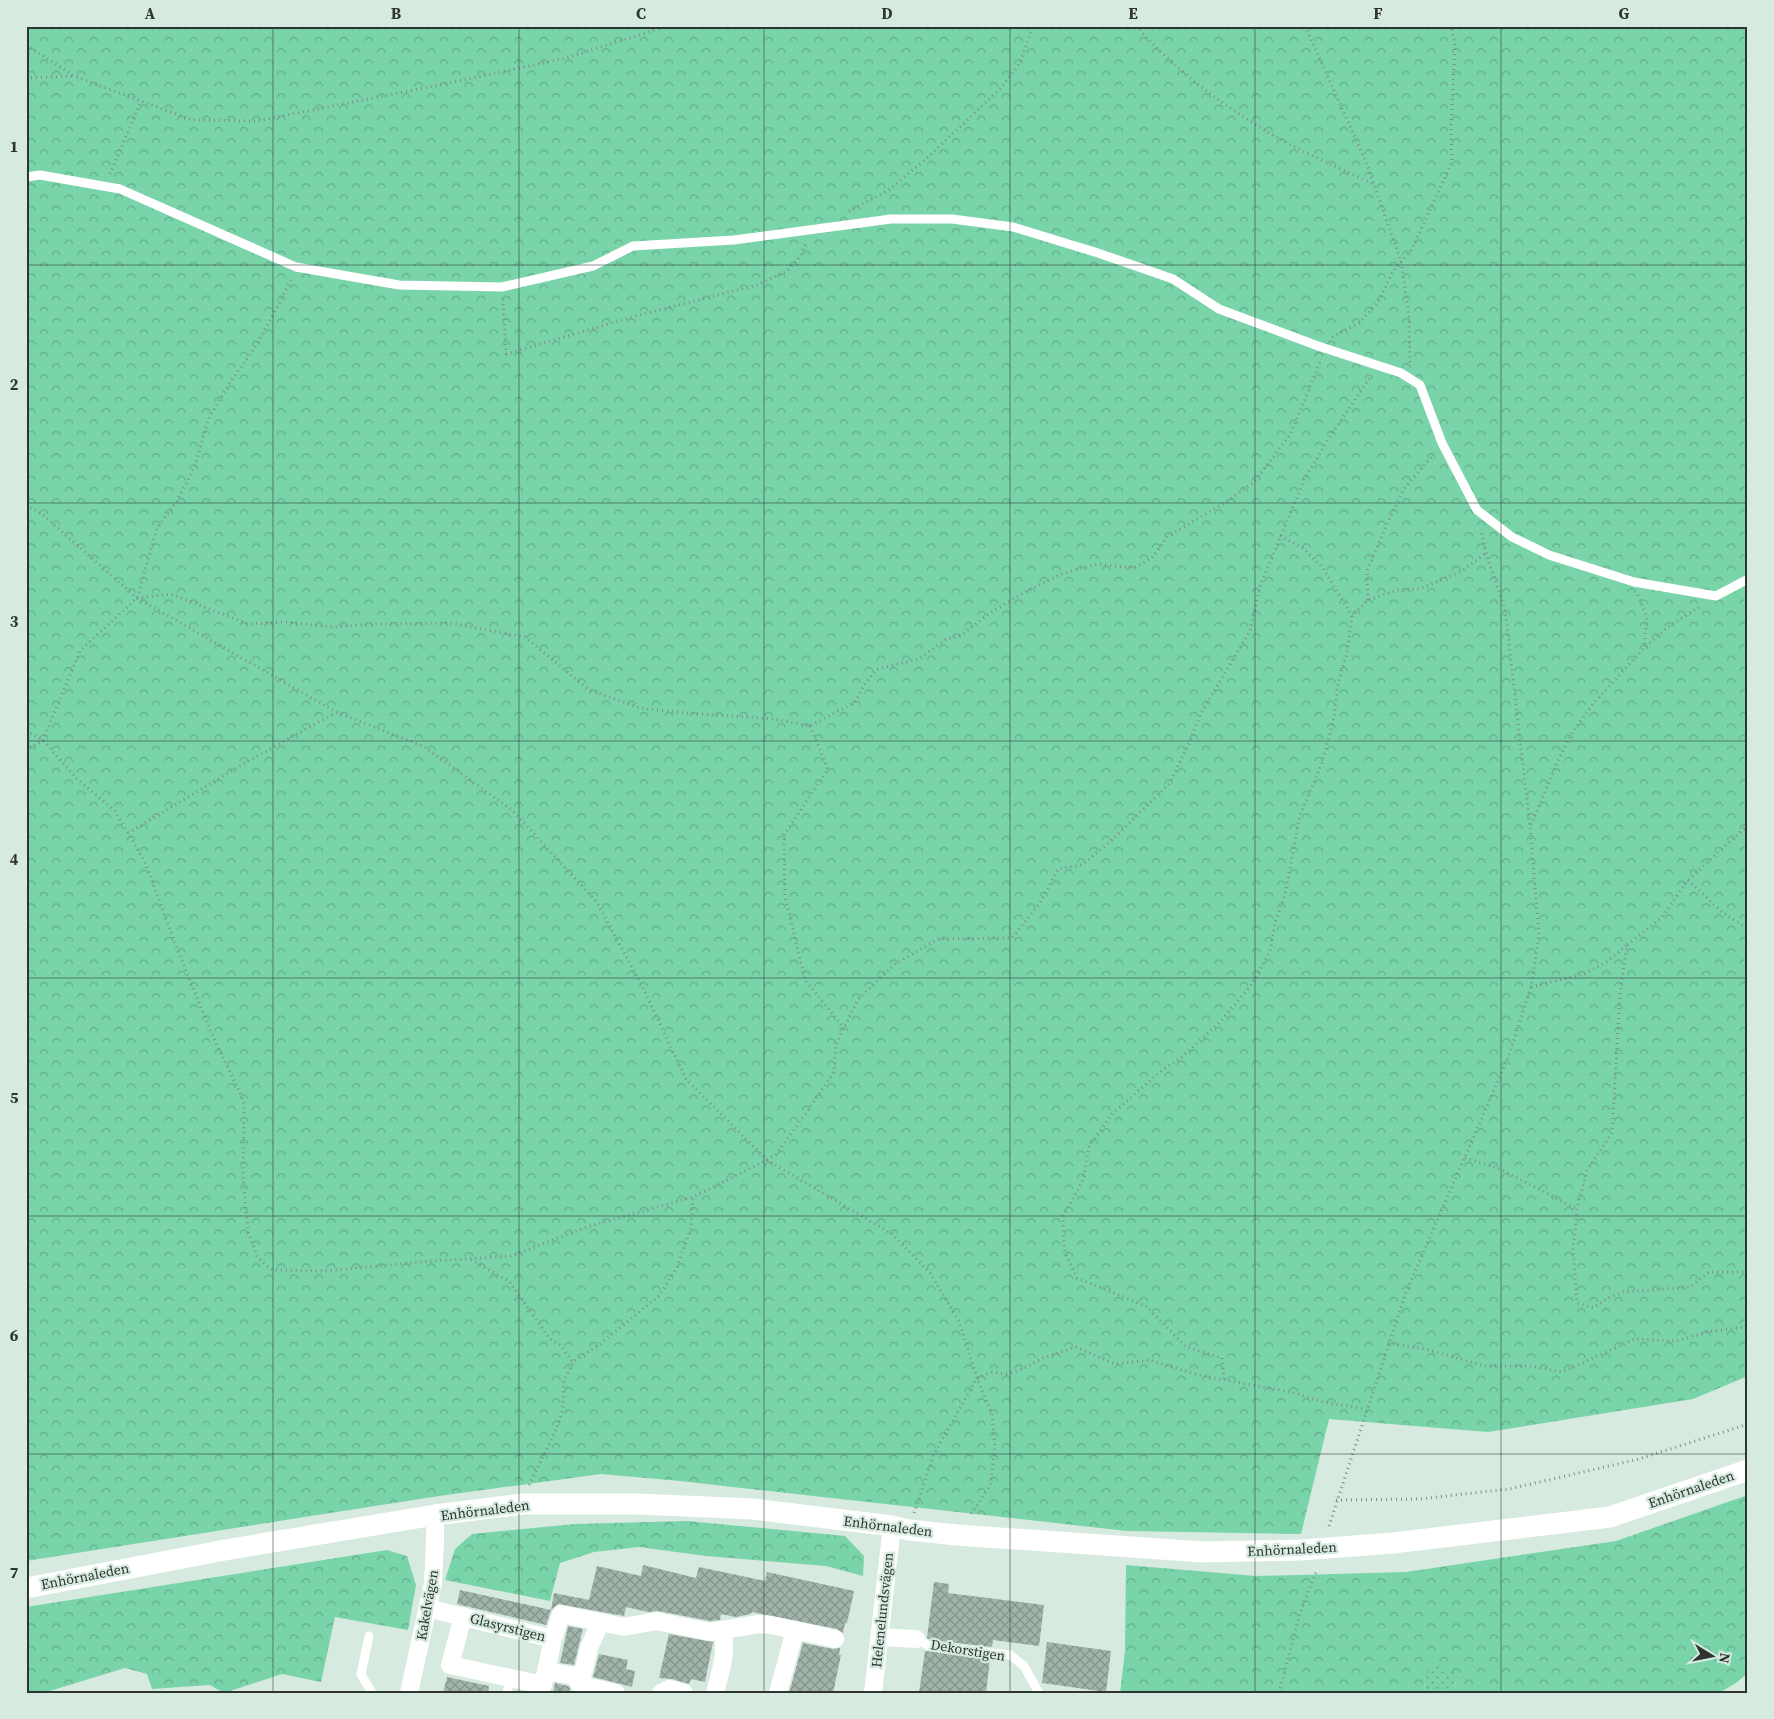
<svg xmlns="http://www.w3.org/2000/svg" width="1774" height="1719" viewBox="0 0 1774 1719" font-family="'Source Serif 4',serif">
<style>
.forest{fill:url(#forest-crowns)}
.park{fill:url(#park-dots)}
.building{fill:url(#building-cross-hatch)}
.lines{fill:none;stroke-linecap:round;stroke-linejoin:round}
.path{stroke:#818e87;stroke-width:3;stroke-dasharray:1 4;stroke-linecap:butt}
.service{stroke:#fff;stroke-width:9}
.minor{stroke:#fff;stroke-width:18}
.tertiary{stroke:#fff;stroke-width:21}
.grid{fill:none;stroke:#2e3531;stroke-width:1;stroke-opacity:0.55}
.labels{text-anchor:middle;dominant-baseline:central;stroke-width:4.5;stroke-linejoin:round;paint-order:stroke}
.street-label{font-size:14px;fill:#2e3531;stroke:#d6eadf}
.neatline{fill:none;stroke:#2e3531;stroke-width:2}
.grid-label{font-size:16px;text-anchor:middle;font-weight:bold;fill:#2e3531}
</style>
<defs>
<pattern id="forest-crowns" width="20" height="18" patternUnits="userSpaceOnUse" patternTransform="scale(1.25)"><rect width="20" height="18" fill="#79d4a9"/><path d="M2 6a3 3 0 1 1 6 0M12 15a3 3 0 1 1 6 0" fill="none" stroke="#64ad8a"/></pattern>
<pattern id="park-dots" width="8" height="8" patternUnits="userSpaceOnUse" patternTransform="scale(1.25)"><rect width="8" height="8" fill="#79d4a9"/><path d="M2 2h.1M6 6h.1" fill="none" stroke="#64ad8a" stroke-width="1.8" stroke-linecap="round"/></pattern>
<pattern id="building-cross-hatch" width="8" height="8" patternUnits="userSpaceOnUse" patternTransform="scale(1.25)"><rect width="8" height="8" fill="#a1b4aa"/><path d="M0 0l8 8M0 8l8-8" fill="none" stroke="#84938b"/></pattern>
</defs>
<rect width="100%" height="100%" fill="#d6eadf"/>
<path class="forest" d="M26 26H1748V1376L1693 1399 1488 1432 1329 1419 1301 1534 1127 1531 680 1481 601 1474 439 1496 26 1561Z
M1748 1495V1673L1736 1683 1719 1693H1453L1458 1674 1424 1679 1425 1693H1120L1125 1651 1126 1565 1256 1576 1406 1572 1616 1541Z
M687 1521 845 1536 864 1556 863 1576 826 1566 706 1556 639 1547 594 1552 560 1563 550 1601 445 1580 455 1549 472 1534 575 1524Z
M387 1550 407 1556 416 1585 408 1630 335 1617 321 1682 282 1674 224 1693 210 1685 152 1689 147 1674 125 1668 43 1693H26V1607Z"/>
<path class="park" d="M1432 1663 1458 1674 1453 1693H1425L1424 1680Z"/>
<path class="building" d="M643 1565 696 1578 699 1567 765 1581 767 1572 854 1591 847 1623H845L843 1633 837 1629 752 1612 751 1614 736 1617 721 1614 720 1620 710 1621 658 1611 648 1612 626 1607 624 1616 558 1604 551 1610 546 1625 457 1604 460 1590 551 1610 554 1593 589 1600 597 1566 641 1576Z
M934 1582 949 1584 948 1593 1044 1605 1039 1646 993 1640 992 1647 931 1640 927 1638Z
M568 1626 583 1629 574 1665 560 1663Z
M669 1634 713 1642 705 1682 691 1679 689 1684 672 1679 659 1678Z
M1047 1642 1111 1651 1106 1692 1042 1683Z
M803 1643 833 1649 840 1648 839 1655H841L833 1693H789Z
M925 1651 990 1659 986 1693H919Z
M599 1654 628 1660 626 1669 635 1671 632 1687 593 1677Z
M447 1677 489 1686 488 1693H443Z
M555 1683 568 1686 570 1688 569 1693H553Z"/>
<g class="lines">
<path class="path" d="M1136 26C1177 72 1227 109 1280 139 1310 156 1342 169 1373 184
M1305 26 1366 162 1401 261 1409 317 1410 363
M26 45 74 76 192 120 257 121 454 82 566 58 668 26
M26 78 73 76
M110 174 141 101
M849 211 889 190 928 157 1000 89 1020 63 1033 26
M503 299 506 354 636 316 757 285 787 271 799 258 806 243
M1332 337 1359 323 1378 302 1392 273 1412 249 1452 162 1451 127 1455 45 1451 26
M26 505 43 515 137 598 336 712 423 746 512 810 596 901 642 986 686 1079 767 1160 892 1234 930 1273 959 1321 977 1378 992 1414 995 1448 990 1486 969 1517
M1280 536 1303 548 1323 568 1352 616
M1638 595 1647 618 1644 648
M137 598 171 594 248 624 286 622 333 627 376 624 450 623 525 637 589 690 640 708 685 713 774 719 810 726 855 702 864 685 877 669 919 659 945 640 962 635 987 615 1023 593 1064 573 1098 564 1133 568 1152 558 1167 537 1229 500 1254 482 1290 435 1320 362 1322 360
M1368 600 1367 571 1384 531 1403 490 1434 454
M810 726 828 769 784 835 785 896 805 980 844 1028
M26 731 43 740 76 778 115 811 146 864 176 946 213 1037 244 1101 243 1178 248 1231 258 1258 272 1270 324 1271 432 1261 511 1256 587 1227 693 1197 767 1160 776 1154 805 1115 834 1072 836 1044 858 999 895 964 938 939 1012 938 1040 903 1058 869 1082 865 1111 841 1169 784 1188 746 1201 713 1250 631 1260 586 1305 478 1331 435 1371 376
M26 751 43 740 80 651 137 598 157 528 177 501 195 466 208 420 230 382 252 352 278 306 292 277
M1531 825 1557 763 1570 736 1593 704 1644 648 1668 627 1701 606
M1748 825 1688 880 1662 917 1627 945 1620 994 1612 1133 1587 1170 1577 1209 1573 1249 1577 1303 1593 1308 1608 1298 1623 1292 1690 1287 1709 1272H1748
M128 833 245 763 335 713
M1688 880 1722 912 1748 929
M1531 987 1584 974 1608 961 1627 945
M1465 1158 1498 1168 1577 1209
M471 1260 509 1281 550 1339 560 1345 573 1362
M1388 1343 1425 1349 1485 1366H1532L1562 1372 1635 1339 1676 1341 1707 1332 1745 1327 1748 1323
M1224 1379 1222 1358 1186 1347 1146 1306 1077 1278 1064 1250 1063 1216 1083 1180 1089 1147 1112 1114 1160 1072 1182 1057 1221 1021 1252 984 1270 951 1275 923 1285 895 1300 815 1322 763 1334 718 1338 683 1347 653 1352 616 1368 600 1398 590 1420 589 1462 571 1486 553
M529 1485 556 1430 563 1409 564 1380 573 1362 600 1344 660 1295 677 1267 691 1228 693 1197
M1336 1500 1419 1499 1509 1489 1639 1459 1748 1424
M914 1513 934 1454 977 1378 992 1372 1007 1374 1023 1369 1043 1358 1076 1347 1115 1364 1150 1360 1198 1375 1290 1392 1323 1402 1366 1409
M1329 1526 1406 1292 1508 1058 1531 987 1539 935 1530 826 1505 609 1486 553 1481 529
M1279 1693 1300 1613 1316 1572"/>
<path class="service" d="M26 177 40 175 120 189 296 267 399 285 502 287 593 266 633 246 734 240 891 219H952L1013 227 1098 253 1173 279 1219 309 1318 346 1401 373 1420 385 1442 443 1477 510 1512 537 1549 555 1634 582 1716 596 1748 579
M369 1636 361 1674 372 1693
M916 1639 929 1646 1010 1655 1024 1666 1039 1693
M507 1693 510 1678"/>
<path class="minor" d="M427 1608 553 1639 543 1685 450 1665 463 1616
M879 1637 916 1639
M553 1639 561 1614 624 1627 656 1621 710 1632 759 1624 771 1625 795 1630
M546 1671 575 1676 580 1685 616 1693
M580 1685 589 1648 600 1623
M409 1693 433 1583 435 1539V1515
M661 1693 669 1689 684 1693
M715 1693C720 1672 728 1652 722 1631
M778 1693 795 1630 835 1639
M873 1693 892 1526"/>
<path class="tertiary" d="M26 1588 225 1550 435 1515 523 1504H639L753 1509 892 1526 909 1530 957 1535 1203 1552 1302 1550 1393 1543 1610 1517 1748 1470"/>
</g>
<path class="grid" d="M273 26V1693M519 26V1693M764 26V1693M1010 26V1693M1255 26V1693M1501 26V1693M26 265H1748M26 503H1748M26 741H1748M26 978H1748M26 1216H1748M26 1454H1748"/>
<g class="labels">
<g class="street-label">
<text transform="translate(1691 1489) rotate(-19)">Enhörnaleden</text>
<text transform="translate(485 1510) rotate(-7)">Enhörnaleden</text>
<text transform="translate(888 1526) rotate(7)">Enhörnaleden</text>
<text transform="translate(1292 1549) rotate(-3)">Enhörnaleden</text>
<text transform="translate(85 1576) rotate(-11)">Enhörnaleden</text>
<text transform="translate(427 1605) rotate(-80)">Kakelvägen</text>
<text transform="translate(882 1610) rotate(-84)">Helenelundsvägen</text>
<text transform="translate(508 1627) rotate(14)">Glasyrstigen</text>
<text transform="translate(968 1650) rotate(9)">Dekorstigen</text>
</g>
</g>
<rect width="1774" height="1719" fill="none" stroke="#d6eadf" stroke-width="55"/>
<g transform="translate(1712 1656) rotate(100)" stroke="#d6eadf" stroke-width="4" paint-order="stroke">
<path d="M0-4L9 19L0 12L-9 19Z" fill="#2e3531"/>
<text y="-8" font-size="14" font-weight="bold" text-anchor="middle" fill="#2e3531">N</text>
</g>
<rect x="28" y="28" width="1718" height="1664" class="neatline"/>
<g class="grid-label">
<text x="150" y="19">A</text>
<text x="396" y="19">B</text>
<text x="641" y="19">C</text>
<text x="887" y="19">D</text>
<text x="1133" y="19">E</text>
<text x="1378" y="19">F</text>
<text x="1624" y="19">G</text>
<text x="14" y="152">1</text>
<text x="14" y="390">2</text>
<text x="14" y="627">3</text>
<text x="14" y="865">4</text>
<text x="14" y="1103">5</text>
<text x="14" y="1341">6</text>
<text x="14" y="1578">7</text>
</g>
</svg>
